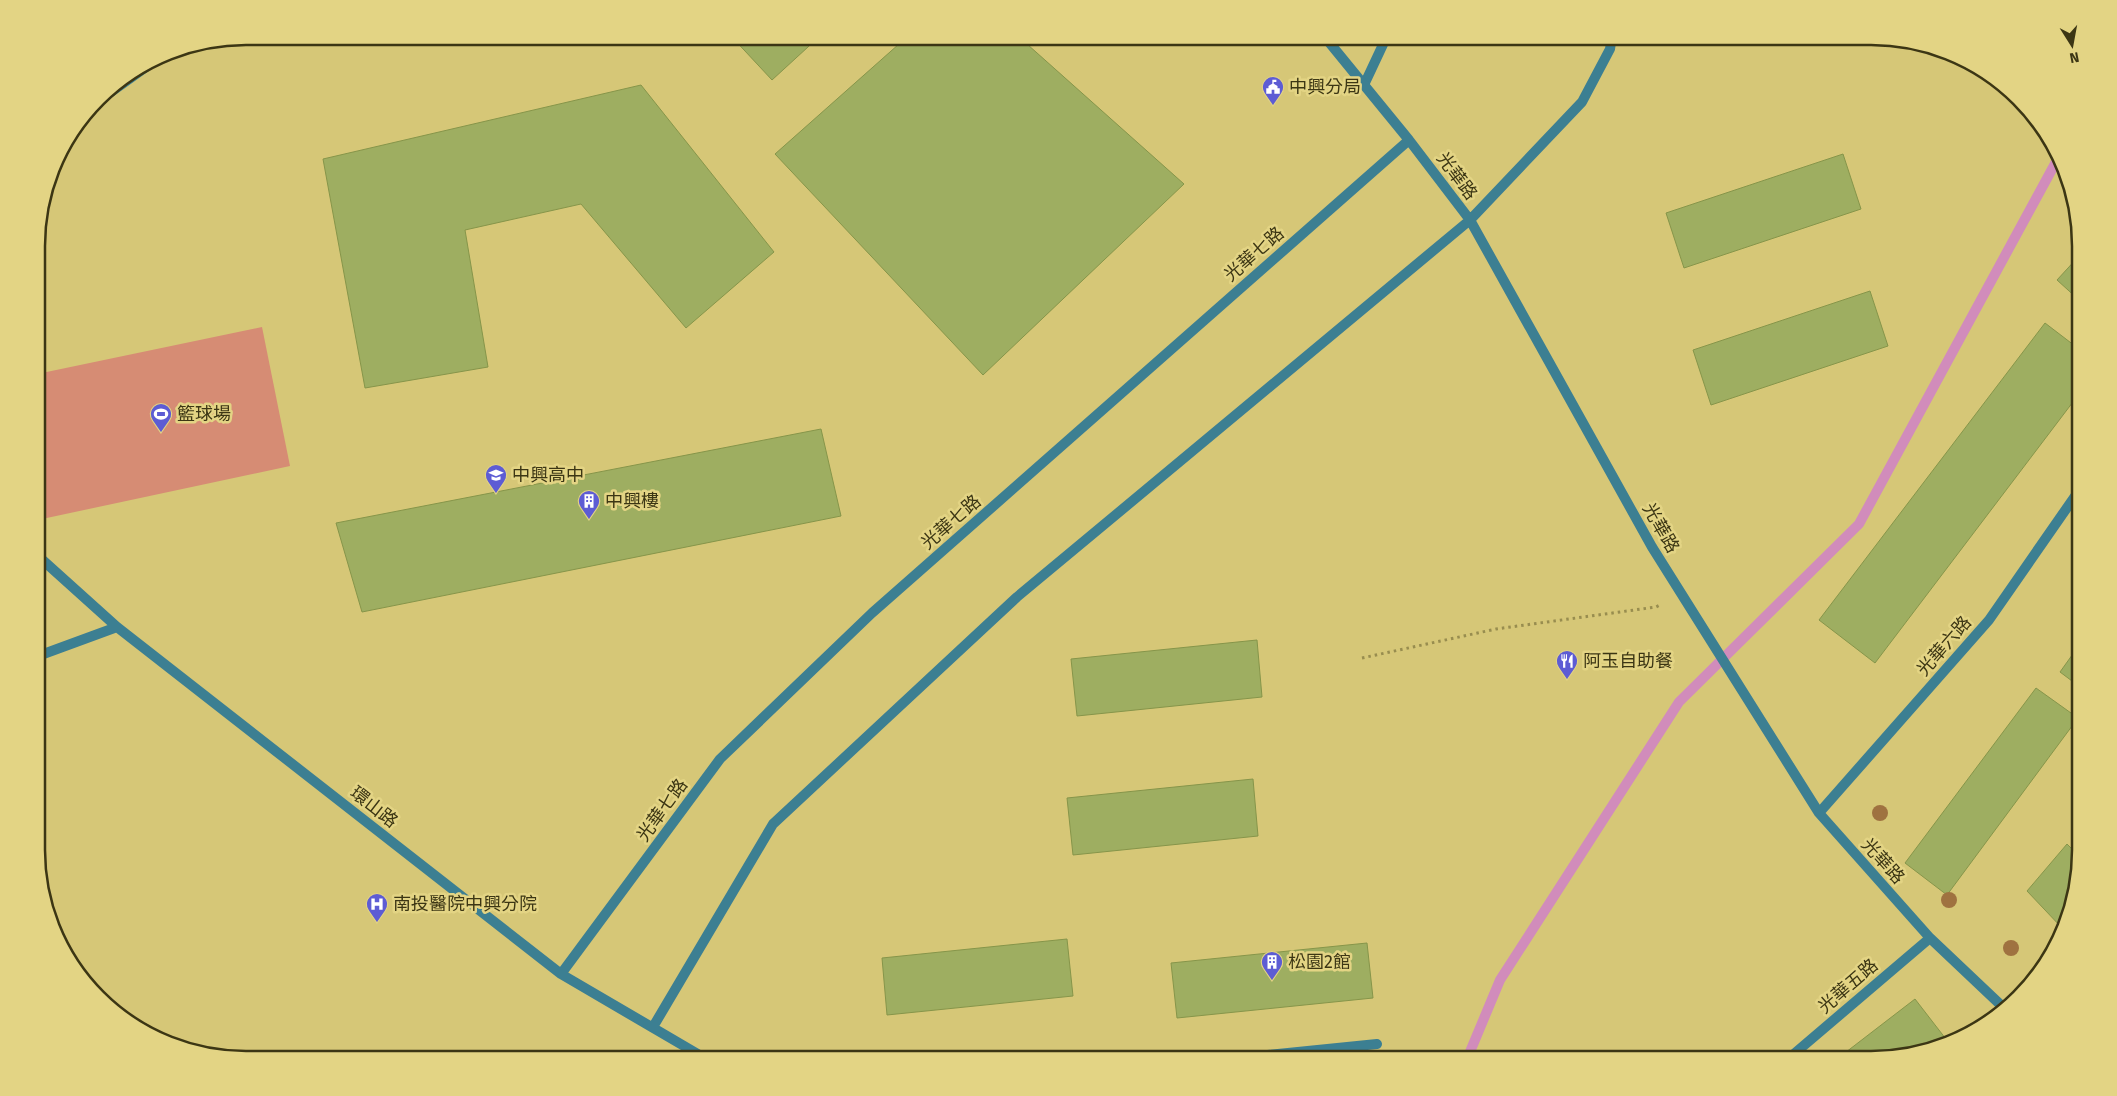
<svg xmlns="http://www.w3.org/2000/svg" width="2117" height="1096" viewBox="0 0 2117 1096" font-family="'Fira Sans','Noto Sans TC',sans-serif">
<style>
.pitch{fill:#d68c74}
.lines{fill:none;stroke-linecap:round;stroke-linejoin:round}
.stream{stroke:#d18cbb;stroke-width:10}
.building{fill:#9eae61;stroke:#86954a}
.path{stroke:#988d4f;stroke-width:3;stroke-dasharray:2.5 4;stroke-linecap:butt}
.service{stroke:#3c7f92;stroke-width:10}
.pedestrian{stroke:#3c7f92;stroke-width:10}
.minor{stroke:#3c7f92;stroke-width:10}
.tree{fill:#9f7240}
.labels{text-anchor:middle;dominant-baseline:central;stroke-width:5;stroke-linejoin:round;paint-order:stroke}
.poi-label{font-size:18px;fill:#3c3614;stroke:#e3d484;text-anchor:start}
.street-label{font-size:18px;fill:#3c3614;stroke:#e3d484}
.rim{fill:none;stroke:#3c3614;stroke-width:2.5}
</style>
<rect width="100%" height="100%" fill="#d6c777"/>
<path class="pitch" d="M262 327 290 466 42 519 37 505V374Z"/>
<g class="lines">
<path class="stream" d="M1467 1059 1500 980 1679 702 1859 524 2057 160"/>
</g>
<path class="building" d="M731 36H820L772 80Z
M908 36H1018L1184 184 983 375 775 154Z
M641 85 774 252 686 328 581 204 465 230 488 367 365 388 323 159Z
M1843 154 1861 209 1684 268 1666 213Z
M2079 256V300L2057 280Z
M1870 291 1888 346 1711 405 1693 350Z
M2045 323 2079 349V394L1875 663 1819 620Z
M821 429 841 516 362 612 336 523Z
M1257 640 1262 697 1077 716 1071 659Z
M2080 644V687L2060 672Z
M2036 688 2078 718 1947 895 1905 863Z
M1253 779 1258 836 1073 855 1067 798Z
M2067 844 2079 856 2062 928 2027 891Z
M1067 939 1073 996 887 1015 882 958Z
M1367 943 1373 998 1177 1018 1171 963Z
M1915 999 1949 1043 1938 1049 1884 1059H1837Z"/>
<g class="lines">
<path class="path" d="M1362 658 1496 629 1656 607 1662 604"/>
<path class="service" d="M1228 1059 1377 1044"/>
<path class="pedestrian" d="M1364 85 1387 36"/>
<path class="minor" d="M1324 36 1409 140 1470 220 1652 547 1819 813 1930 938 2005 1009
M97 102 167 52
M37 555 117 627 561 974 708 1060
M38 656 117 627
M1819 813 1989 620 2080 489
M561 974 720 759 872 613 1409 140
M653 1027 773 824 1017 597 1470 220 1582 102 1610 49 1612 36
M1788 1059 1930 938"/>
</g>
<g class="tree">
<circle cx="1880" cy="813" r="8"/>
<circle cx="1949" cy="900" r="8"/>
<circle cx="2011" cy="948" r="8"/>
</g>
<defs>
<g id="civic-pin" transform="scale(1.125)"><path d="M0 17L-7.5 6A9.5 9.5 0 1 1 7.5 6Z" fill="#5d5cd4" stroke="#e3d484"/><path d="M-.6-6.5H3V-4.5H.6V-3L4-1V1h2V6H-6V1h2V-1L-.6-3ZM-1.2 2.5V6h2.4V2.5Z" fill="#fff"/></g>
<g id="stadium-pin" transform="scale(1.125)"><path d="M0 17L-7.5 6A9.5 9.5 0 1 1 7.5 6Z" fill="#5d5cd4" stroke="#e3d484"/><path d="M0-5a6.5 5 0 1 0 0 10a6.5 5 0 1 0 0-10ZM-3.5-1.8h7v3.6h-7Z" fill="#fff"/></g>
<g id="school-pin" transform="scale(1.125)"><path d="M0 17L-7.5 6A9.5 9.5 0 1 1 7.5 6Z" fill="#5d5cd4" stroke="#e3d484"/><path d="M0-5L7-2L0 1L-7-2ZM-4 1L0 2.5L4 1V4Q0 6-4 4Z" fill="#fff"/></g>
<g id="building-pin" transform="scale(1.125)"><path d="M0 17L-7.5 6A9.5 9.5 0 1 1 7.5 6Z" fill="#5d5cd4" stroke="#e3d484"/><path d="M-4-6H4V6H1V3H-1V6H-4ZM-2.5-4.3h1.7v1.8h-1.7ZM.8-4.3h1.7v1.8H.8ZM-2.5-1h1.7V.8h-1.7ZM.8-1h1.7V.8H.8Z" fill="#fff"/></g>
<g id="restaurant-pin" transform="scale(1.125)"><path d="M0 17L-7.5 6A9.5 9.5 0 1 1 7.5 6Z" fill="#5d5cd4" stroke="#e3d484"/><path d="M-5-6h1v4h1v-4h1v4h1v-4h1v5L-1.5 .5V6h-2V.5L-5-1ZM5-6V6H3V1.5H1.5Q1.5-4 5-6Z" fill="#fff"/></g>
<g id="hospital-pin" transform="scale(1.125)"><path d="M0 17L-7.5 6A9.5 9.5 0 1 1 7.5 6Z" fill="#5d5cd4" stroke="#e3d484"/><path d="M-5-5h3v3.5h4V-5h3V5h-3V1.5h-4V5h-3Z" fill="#fff"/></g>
</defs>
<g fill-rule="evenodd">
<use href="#civic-pin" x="1273" y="87"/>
<use href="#stadium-pin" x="161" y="414"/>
<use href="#school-pin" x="496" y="475"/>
<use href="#building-pin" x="589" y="501"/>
<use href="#restaurant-pin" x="1567" y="661"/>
<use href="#hospital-pin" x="377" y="904"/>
<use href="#building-pin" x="1272" y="962"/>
</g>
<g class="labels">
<g class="poi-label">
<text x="1289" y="87">中興分局</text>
<text x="177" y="414">籃球場</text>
<text x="512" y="475">中興高中</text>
<text x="605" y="501">中興樓</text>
<text x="1583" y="661">阿玉自助餐</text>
<text x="393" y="904">南投醫院中興分院</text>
<text x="1288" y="962">松園2館</text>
</g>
<g class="street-label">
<text transform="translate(1457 176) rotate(53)">光華路</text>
<text transform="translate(1254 254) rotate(-41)">光華七路</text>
<text transform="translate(951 522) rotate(-41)">光華七路</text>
<text transform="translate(1661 528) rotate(60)">光華路</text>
<text transform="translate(1944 646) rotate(-49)">光華六路</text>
<text transform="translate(374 807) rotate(38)">環山路</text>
<text transform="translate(662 810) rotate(-54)">光華七路</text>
<text transform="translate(1883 861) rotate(48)">光華路</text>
<text transform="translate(1848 986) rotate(-41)">光華五路</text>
</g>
</g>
<path d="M0 0H2117V1096H0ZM246 45H1871A201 201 0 0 1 2072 246V850A201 201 0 0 1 1871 1051H246A201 201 0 0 1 45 850V246A201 201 0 0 1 246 45Z" fill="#e3d484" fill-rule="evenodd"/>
<path class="rim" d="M246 45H1871A201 201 0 0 1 2072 246V850A201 201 0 0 1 1871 1051H246A201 201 0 0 1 45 850V246A201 201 0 0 1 246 45Z"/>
<g transform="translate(2072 45) rotate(169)" stroke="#e3d484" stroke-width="4" paint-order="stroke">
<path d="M0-4L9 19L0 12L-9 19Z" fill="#3c3614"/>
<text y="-8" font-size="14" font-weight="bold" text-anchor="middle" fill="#3c3614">N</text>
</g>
</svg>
